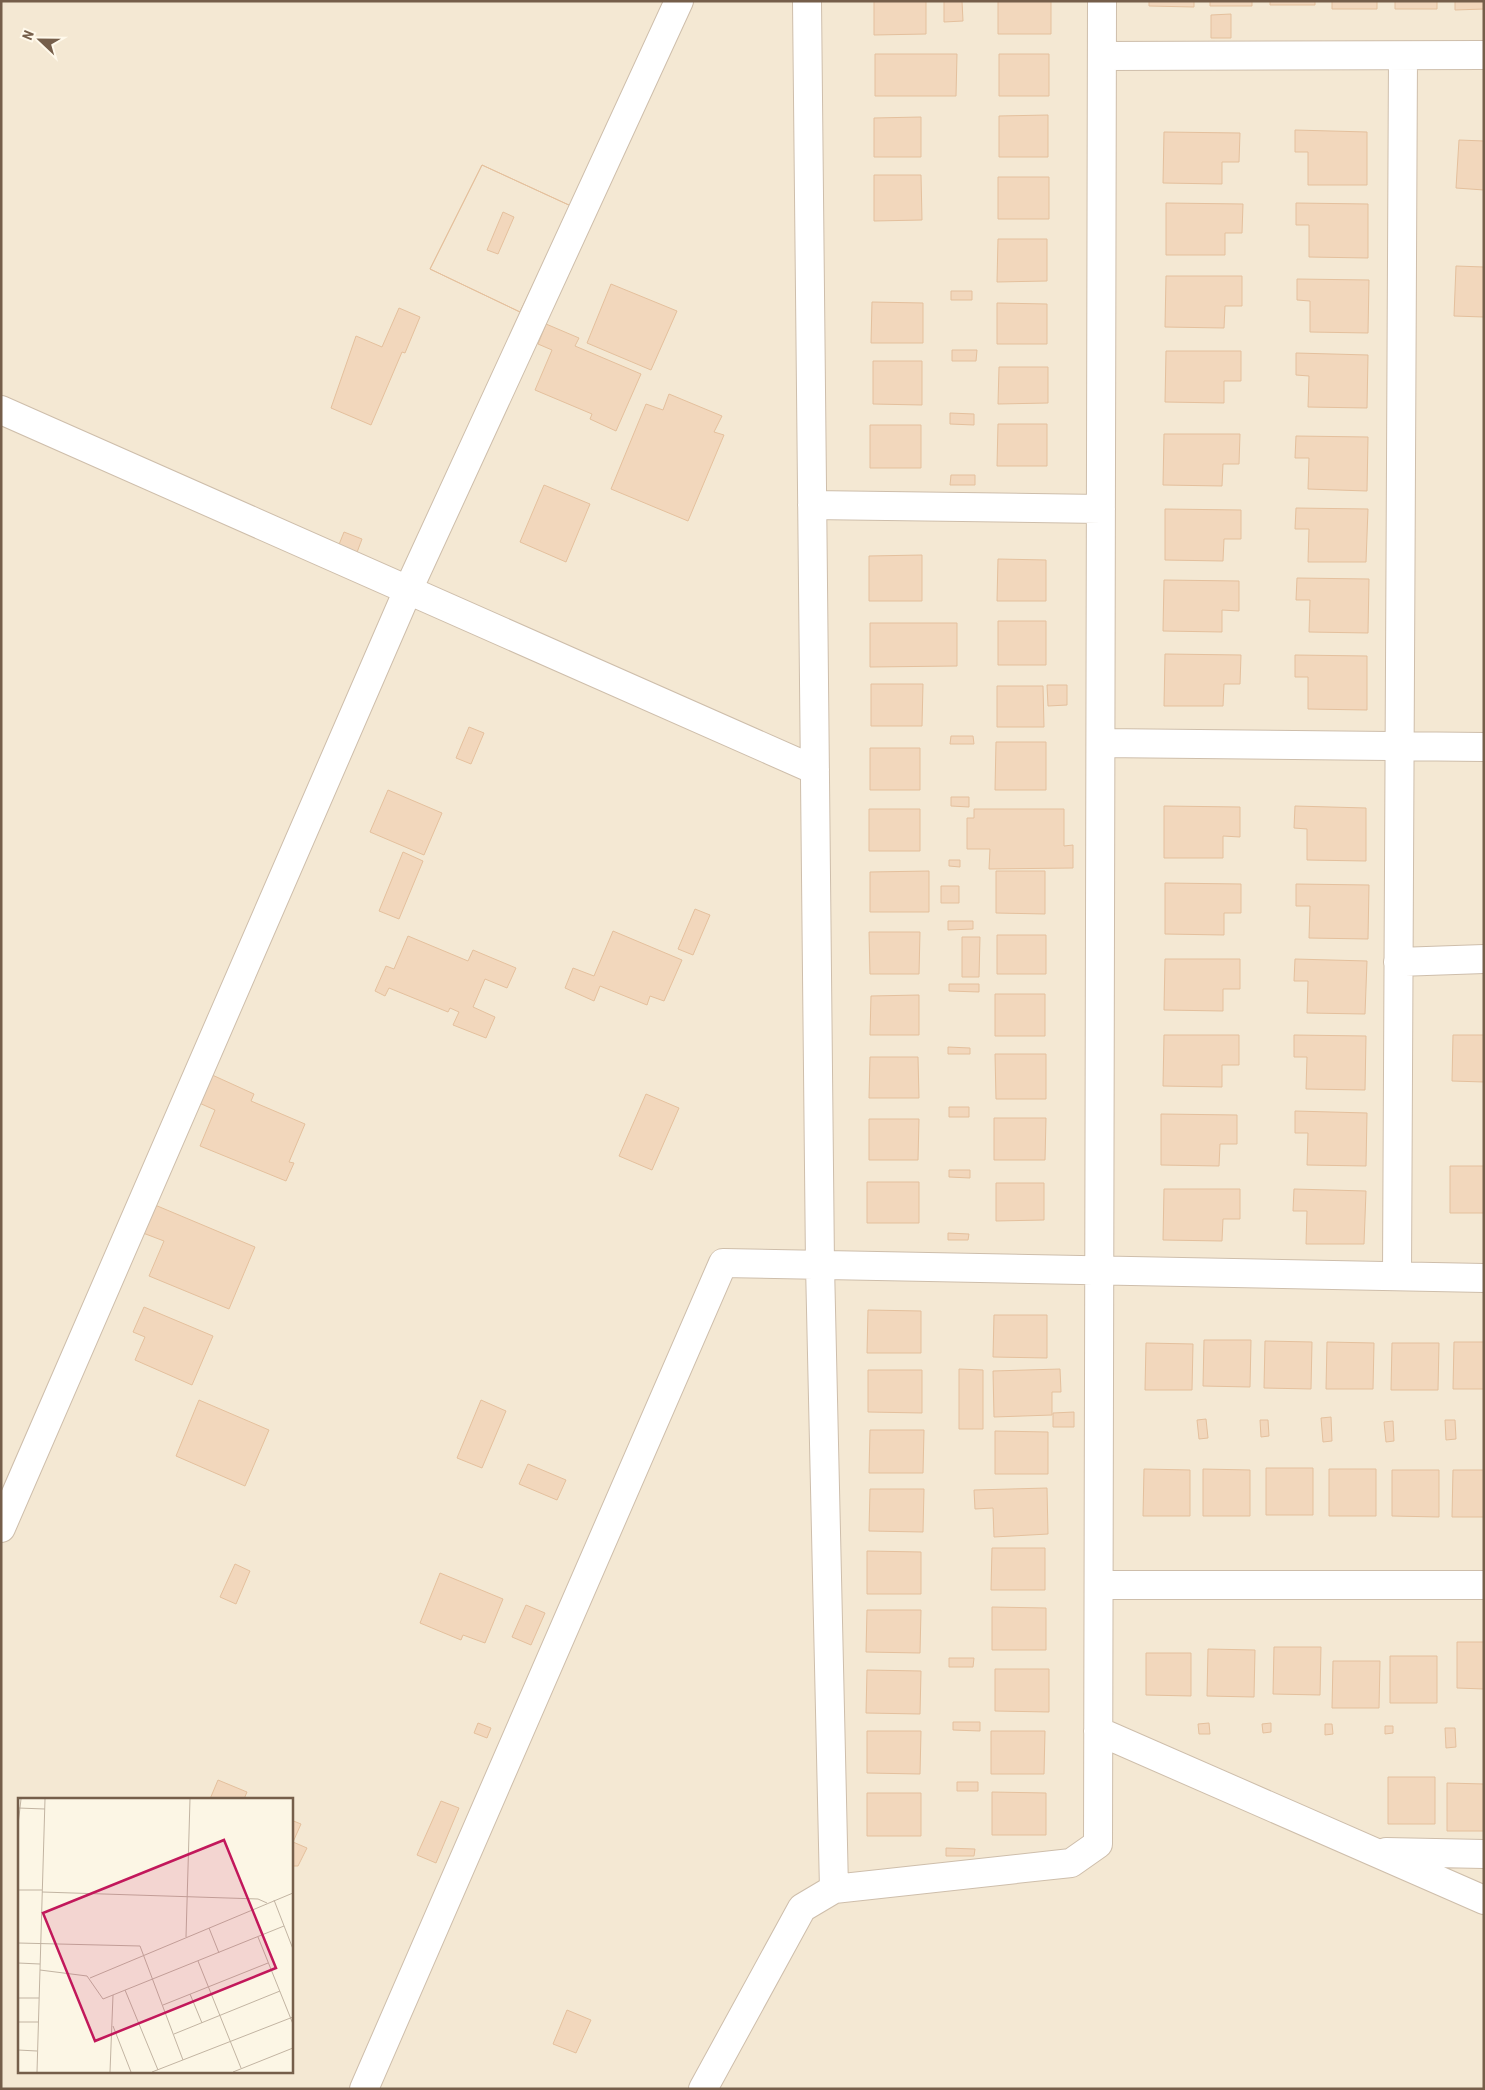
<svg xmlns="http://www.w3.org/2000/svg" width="1485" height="2090" viewBox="0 0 1485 2090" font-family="'Roboto Condensed',sans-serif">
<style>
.residential{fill:#f4e8d3;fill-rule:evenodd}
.building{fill:#f2d7bc;stroke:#e4c09d;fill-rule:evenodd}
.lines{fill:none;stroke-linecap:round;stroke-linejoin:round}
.minor-casing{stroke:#cebeab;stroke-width:30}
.minor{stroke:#fff;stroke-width:28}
.inset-road{fill:none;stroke:#c2b4a2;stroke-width:1}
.view{fill:#c2185b;fill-opacity:0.15;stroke:#c2185b;stroke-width:2.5}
.inset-edge{fill:none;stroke:#755e4a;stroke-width:2.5}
</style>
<rect width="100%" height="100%" fill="#fcf6e5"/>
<path class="residential" d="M1 1H1484V2089H1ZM19 1799H291V2071H19Z"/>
<path class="building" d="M874 1H926V34L874 35Z
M944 1H962L963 21 944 22Z
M998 1H1051V34H998Z
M1149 1H1194V7L1149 6Z
M1210 1H1252V6H1210Z
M1270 1H1315V5H1270Z
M1332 1H1377V9H1332Z
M1395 1H1437V9H1395Z
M1455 1H1484V9L1455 10Z
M1231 14V38H1211V15Z
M875 54H957L956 96H875Z
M999 54H1049V96H999Z
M1048 115V157H999V116Z
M921 117V157H874V118Z
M1295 130 1367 132V185H1308V152H1295Z
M1164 132 1240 133 1239 162H1222V184L1163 183Z
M1459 140 1484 141V190L1456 188Z
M482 165 571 206 520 312 430 269ZM503 212 514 217 498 254 487 250Z
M482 165 571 206 520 312 430 269Z
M874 175H921L922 220 874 221Z
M998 177H1049V219H998Z
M1166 203 1243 204 1242 233H1225V255H1166Z
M1296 203 1368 204V258L1309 257V225H1296Z
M998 239H1047V281L997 282Z
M1456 266 1484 267V317L1454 316Z
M1166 276H1242V306H1225L1224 328 1165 327Z
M1297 279 1369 280 1368 333 1310 332V301L1297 300Z
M611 284 677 311 651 370 587 343Z
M951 291H972V300H951Z
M872 302 923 303V343H871Z
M997 303 1047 304V344H997Z
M399 308 420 317 405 353 402 352 371 425 331 408 356 336 382 347Z
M546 324 579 338 575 346 641 374 616 431 590 419 592 414 535 390 552 350 538 344Z
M952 350H977L976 361H952Z
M1166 351H1241V381H1224V403L1165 402Z
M1296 353 1368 355 1367 408 1308 407 1309 376 1296 375Z
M873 361H922V405L873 404Z
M999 367H1048V403L998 404Z
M669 394 722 416 714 432 724 435 688 521 611 489 646 404 663 410Z
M950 413 974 414V425L950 424Z
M998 424H1047V466H997Z
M870 425H921V468H870Z
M1164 434H1240L1239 464H1223L1222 486 1163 485Z
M1296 436 1368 437 1367 491 1308 489 1309 458H1295Z
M951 475H975V485H950Z
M544 485 590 504 566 562 520 542Z
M1296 508 1368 509 1366 562H1308L1309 529H1295Z
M1165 509 1241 510V539H1224L1223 561 1165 560Z
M344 532 362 539 356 555 338 547Z
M922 555V601H869V556Z
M998 559 1046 560V601H997Z
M1297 578 1369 579 1368 633 1309 632 1310 600H1296Z
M1164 580 1239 581V611L1222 610V632L1163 631Z
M998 621H1046V665H998Z
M870 623H957V666L870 667Z
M1165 654 1241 655 1240 684H1224L1223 706H1164Z
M1295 655 1367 656V710L1308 709V677H1295Z
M871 684H923L922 726H871Z
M1047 685H1067V705L1048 706Z
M997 686H1043L1044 727H997Z
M469 727 484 733 471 764 456 758Z
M951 736H973L974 744H950Z
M996 742H1046V790H995Z
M870 748H920V790H870Z
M388 790 442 813 424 855 370 832Z
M951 797H969V807L951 806Z
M1164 806 1240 807V837L1223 836V858H1164Z
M1295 806 1366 808V861L1307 860V829L1294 828Z
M869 809H920V851H869Z
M974 809H1064V846L1073 845V868L989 869 990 849H967V818H974Z
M403 852 423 861 399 919 379 911Z
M949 860H960V867L949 866Z
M929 871V912H870V872Z
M996 871H1045V914L996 913Z
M1165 883 1241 884V913H1224V935L1165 934Z
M1296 884 1369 885 1368 939 1309 938 1310 906H1296Z
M941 886H959V903H941Z
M695 909 710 915 693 955 678 949Z
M948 921H973V929L948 930Z
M613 931 682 960 664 1001 650 996 647 1005 600 986 594 1001 565 988 573 968 594 976Z
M869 932H920L919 974H870Z
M997 935H1046V974H997Z
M408 936 468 961 473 950 516 968 507 988 485 979 473 1007 495 1017 486 1038 453 1025 459 1012 450 1008 448 1012 389 988 385 996 375 991 386 966 394 969Z
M962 937H980L979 977H962Z
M1165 959H1240V989H1223V1011L1164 1010Z
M1295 959 1367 961 1365 1014 1307 1013 1308 981H1294Z
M949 984H979V992L949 991Z
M995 994H1045V1036H995Z
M919 995V1035H870L871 996Z
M1164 1035H1239V1065H1222V1087L1163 1086Z
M1294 1035 1366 1036 1365 1090 1306 1089 1307 1057H1294Z
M1453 1035H1484V1082L1452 1081Z
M948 1047 970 1048V1054H948Z
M995 1054H1046V1099H996Z
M870 1057H918L919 1098H869Z
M210 1074 254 1094 251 1101 305 1124 289 1162 294 1163 286 1181 200 1146 215 1110 197 1102Z
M646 1094 679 1108 652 1170 619 1156Z
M949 1107H969V1117H949Z
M1295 1111 1367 1113 1366 1166 1307 1165 1308 1133H1295Z
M1161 1114 1237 1115V1144H1220L1219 1166 1161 1165Z
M994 1118H1046L1045 1160H994Z
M869 1119H919L918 1160H869Z
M1450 1166H1484V1213H1450Z
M949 1170H970V1178L949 1177Z
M867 1182H919V1223H867Z
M996 1183H1044V1220L996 1221Z
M1164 1189H1240V1219H1223L1222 1241 1163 1240Z
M1294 1189 1366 1191 1364 1244H1306L1307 1211H1293Z
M155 1205 255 1247 229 1309 149 1276 164 1241 143 1233Z
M948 1233 969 1234 968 1240H948Z
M144 1307 213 1336 192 1385 135 1360 145 1337 133 1332Z
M868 1310 921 1311V1353H867Z
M994 1315H1047V1358L993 1357Z
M1204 1340H1251L1250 1387 1203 1386Z
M1265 1341 1312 1342 1311 1389 1264 1388Z
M1327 1342 1374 1343 1373 1389H1326Z
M1454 1342H1484V1389H1453Z
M1146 1343 1193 1344 1192 1390H1145Z
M1392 1343H1439L1438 1390H1391Z
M959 1369 983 1370V1429H959Z
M1060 1369 1061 1392H1052V1415L994 1417 993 1371Z
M868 1370H922V1413L868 1412Z
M199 1400 269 1430 245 1486 176 1456Z
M481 1400 506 1411 482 1468 457 1458Z
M1074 1412V1427H1053V1413Z
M1331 1417 1332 1441 1323 1442 1321 1418Z
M1206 1419 1208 1438 1199 1439 1197 1420Z
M1260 1420H1268L1269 1436 1261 1437Z
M1445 1420H1455L1456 1439 1446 1440Z
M1393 1421 1394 1441 1386 1442 1384 1422Z
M870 1430H924L923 1473H869Z
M995 1431 1048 1432V1474H995Z
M528 1464 566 1480 557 1500 519 1484Z
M1266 1468H1313V1515H1266Z
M1144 1469 1190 1470V1516H1143Z
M1203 1469 1250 1470V1516H1203Z
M1329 1469H1376V1516H1329Z
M1392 1470H1439V1517L1392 1516Z
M1453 1470H1484V1517H1452Z
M1047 1488 1048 1534 994 1537 993 1508 975 1509 974 1490Z
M870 1489H924L923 1532 869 1531Z
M992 1548H1045V1590H991Z
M867 1551 921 1552V1594H867Z
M235 1564 250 1571 236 1604 220 1597Z
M440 1573 503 1599 485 1643 463 1635 461 1640 420 1623Z
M526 1605 545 1613 531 1645 512 1637Z
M992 1607 1046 1608V1650H992Z
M867 1610H921L920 1653 866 1652Z
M1457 1642H1484V1689L1457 1688Z
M1274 1647H1321L1320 1695 1273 1694Z
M1208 1649 1255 1650 1254 1697 1207 1696Z
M1146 1653H1191V1696L1146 1695Z
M1390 1656H1437V1703H1390Z
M949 1658H974L973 1667H949Z
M1333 1661H1380L1379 1708H1332Z
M995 1669H1049V1712L995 1711Z
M867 1670 921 1671 920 1714 866 1713Z
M953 1722H980V1731L953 1730Z
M478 1723 491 1728 487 1738 474 1733Z
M1209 1723 1210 1734H1199L1198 1724Z
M1271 1723V1732L1263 1733 1262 1724Z
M1325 1724H1332L1333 1734 1325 1735Z
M1385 1726H1393V1733L1385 1734Z
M1445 1728H1455L1456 1747 1446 1748Z
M867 1731H921L920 1774 867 1773Z
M991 1731H1045L1044 1774H991Z
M1388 1777H1435V1824H1388Z
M218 1780 247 1792 244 1799H210Z
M957 1782H978V1791H957Z
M1447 1783 1484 1784V1831H1447Z
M992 1792 1046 1793V1835H992Z
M867 1793H921V1836H867Z
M441 1801 459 1808 436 1863 417 1855Z
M291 1820 301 1824 293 1842 307 1848 298 1866H291Z
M946 1848 975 1849 974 1856H946Z
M567 2010 591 2020 576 2053 553 2044Z"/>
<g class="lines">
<g class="minor-casing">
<path id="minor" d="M807 1 820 1265 834 1889
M1102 56 1484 55
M1 410 815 770
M812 505 1101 509
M1101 743 1484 747
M1398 962 1484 959
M1397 1276 1403 56
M1 1528 408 590 679 1
M1099 1585H1484
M1098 1731 1484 1900
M1386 1852 1484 1854
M364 2089 723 1263 1484 1278
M703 2089 802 1908 834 1889 1071 1863 1098 1844 1102 1"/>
</g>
<use href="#minor" class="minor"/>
</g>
<g transform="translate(18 1798)">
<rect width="275" height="275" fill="#fcf6e5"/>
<path class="inset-road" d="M0 10 27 11M0 27 3 1M0 32V70M0 92H24M24 94 240 101 249 105M256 102 275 151M191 130 201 155M168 139 172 1M240 139 275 226M0 145 122 148 165 262M180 163 223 270M0 165 22 166M22 172 69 178 85 201 266 128M72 180 275 95M107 192 140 272M172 196 184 225M0 200H21M145 207 250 165M0 224H20M95 228 113 274M156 236 262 193M0 252 19 253M19 274 27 1M92 274 95 197M134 274 275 219M215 274 275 250"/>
<path class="view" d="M206 42 258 170 77 243 25 115Z"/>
<rect width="275" height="275" class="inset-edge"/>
</g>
<rect width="1485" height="2090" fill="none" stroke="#755e4a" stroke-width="5"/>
<g transform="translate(40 40) rotate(292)" stroke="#fff9eb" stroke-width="4" paint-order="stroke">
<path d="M0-4L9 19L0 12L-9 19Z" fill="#755e4a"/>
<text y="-8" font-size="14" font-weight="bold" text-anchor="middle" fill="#755e4a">N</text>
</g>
</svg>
